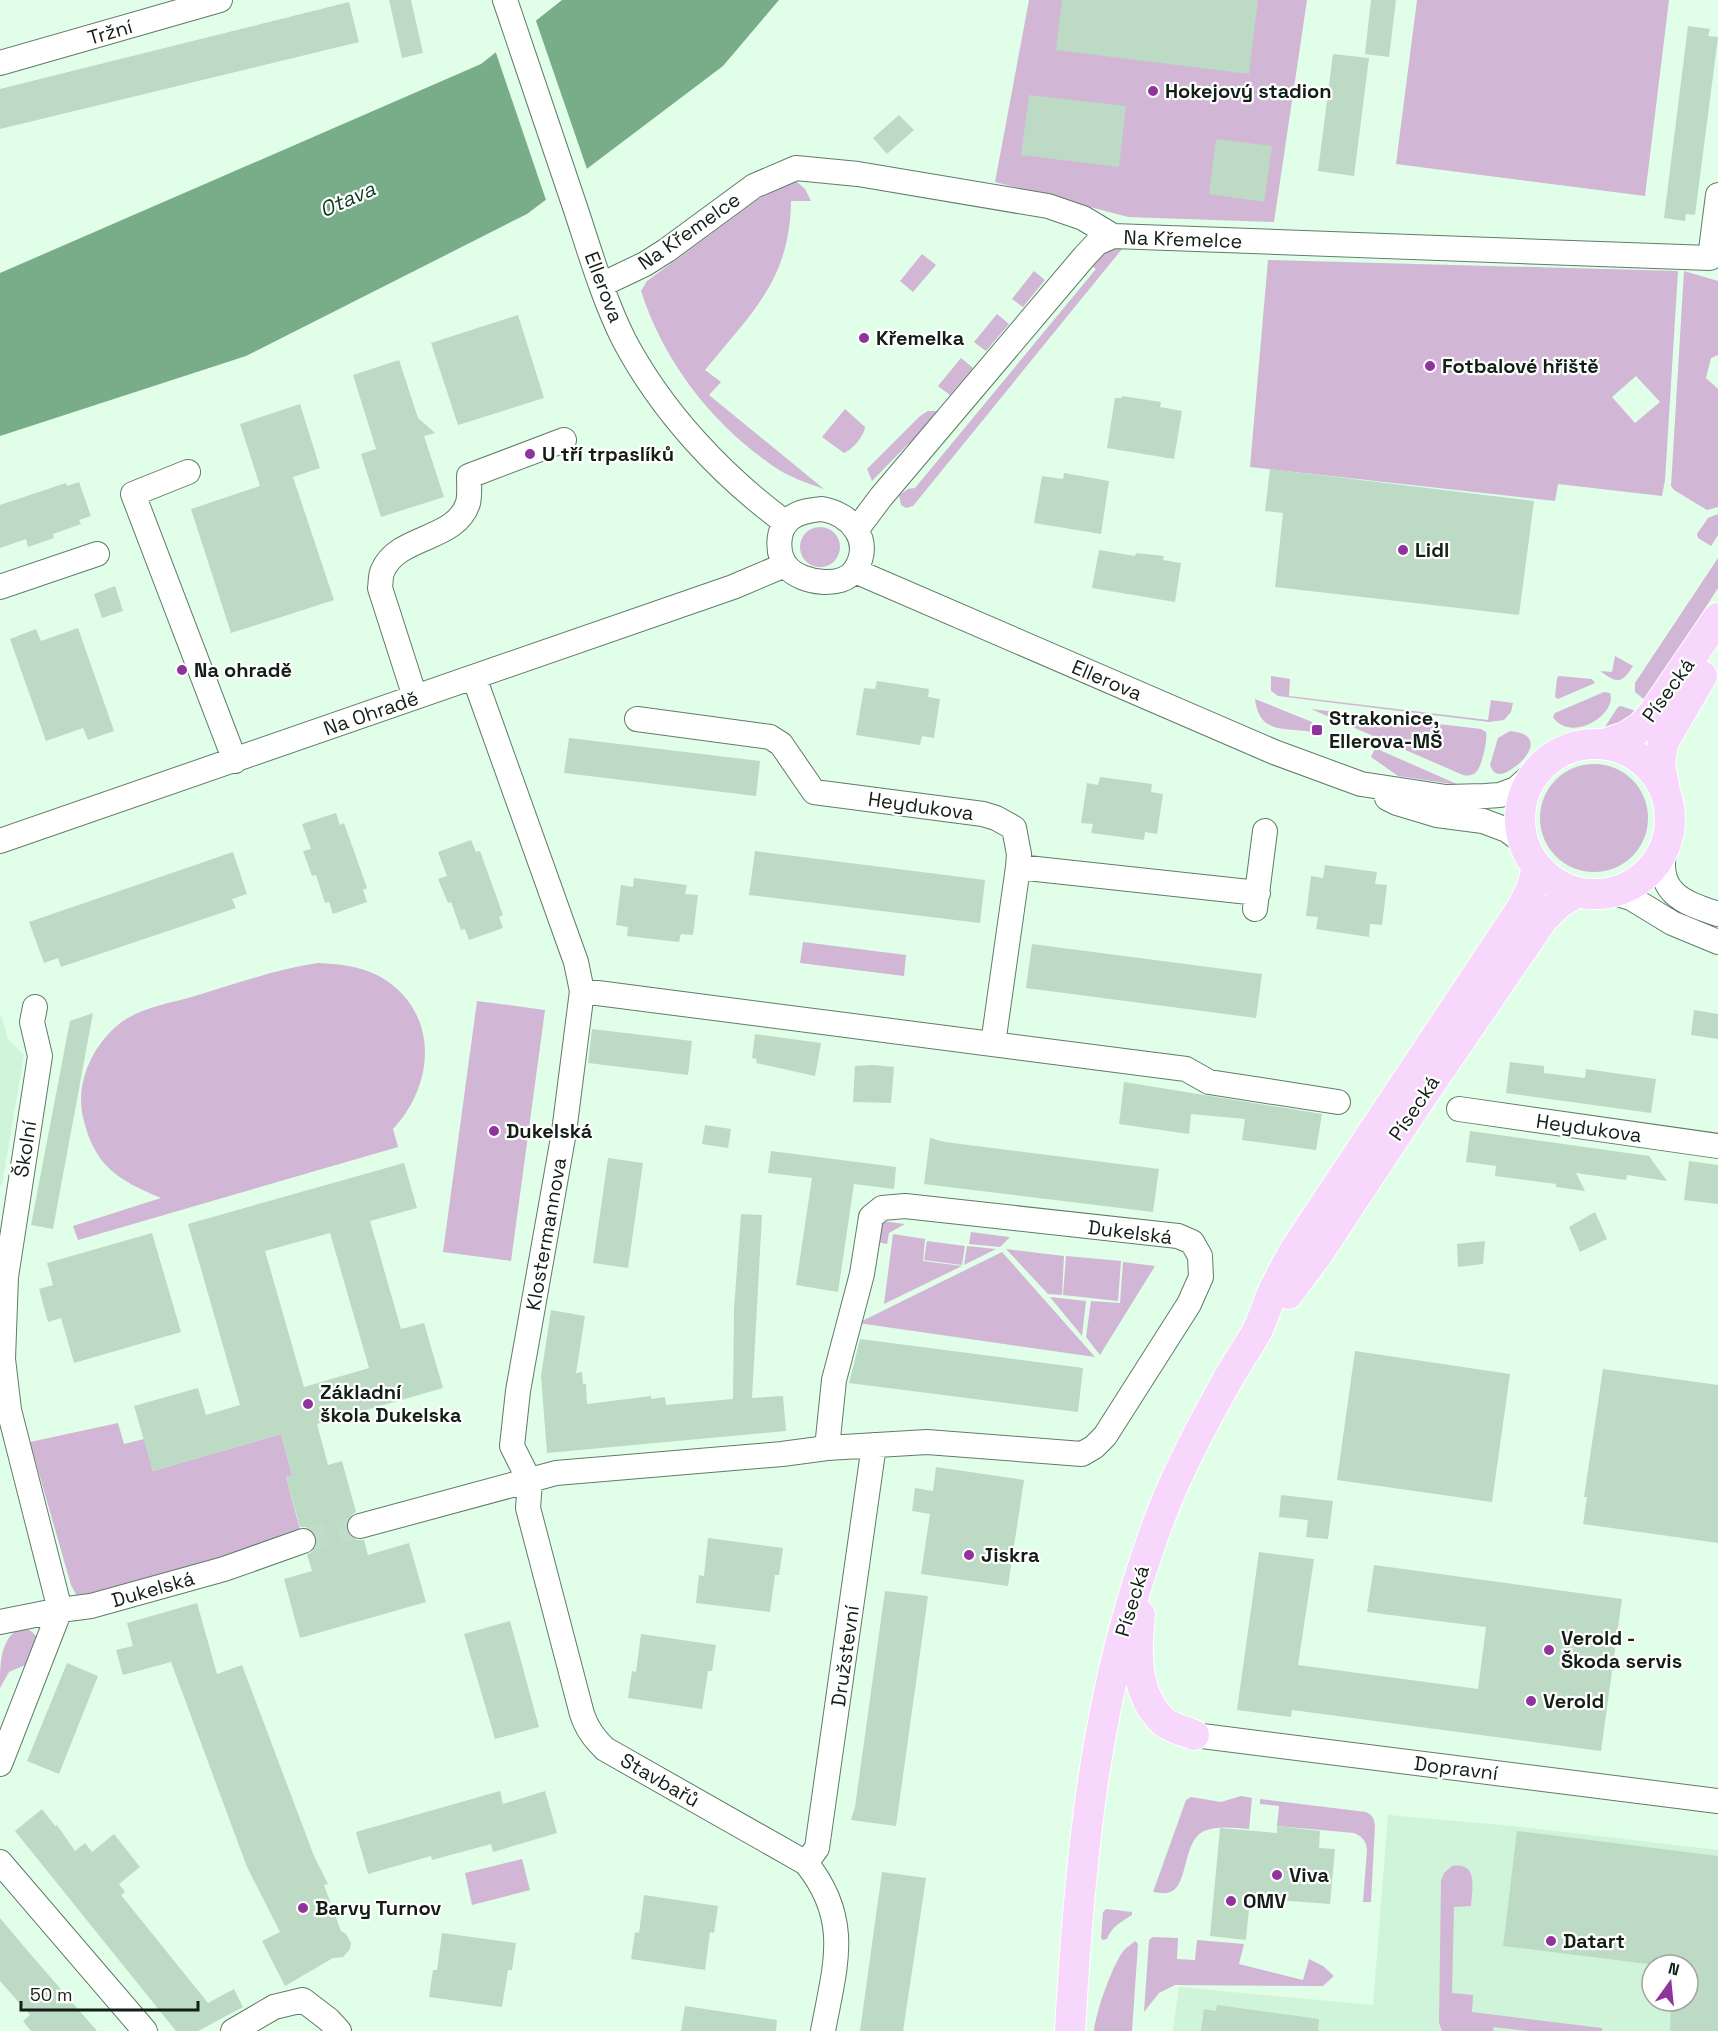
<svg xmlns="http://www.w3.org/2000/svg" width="1718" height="2031" viewBox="0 0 1718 2031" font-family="'Space Grotesk',sans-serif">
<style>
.built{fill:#d0f4da;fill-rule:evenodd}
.green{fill:#d2b6d5;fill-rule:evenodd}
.water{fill:#79ad89}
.pier{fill:#e0fee8}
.building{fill:#bddac5;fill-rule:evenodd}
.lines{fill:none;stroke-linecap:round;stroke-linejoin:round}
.minor-tunnel{stroke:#c1dcc8;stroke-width:24;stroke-dasharray:24 12;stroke-linecap:butt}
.minor-casing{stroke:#617b68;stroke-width:26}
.major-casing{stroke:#fff;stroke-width:32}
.minor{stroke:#fff;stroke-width:24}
.major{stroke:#f7d8fc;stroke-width:30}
.poi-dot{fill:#90339d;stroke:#fff;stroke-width:2}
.labels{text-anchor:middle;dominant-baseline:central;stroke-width:4.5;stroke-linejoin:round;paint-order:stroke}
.street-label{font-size:20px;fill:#131e16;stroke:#fff}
.poi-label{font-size:20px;font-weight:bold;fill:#131e16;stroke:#fff;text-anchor:start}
.water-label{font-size:21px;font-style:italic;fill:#103a21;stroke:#fff}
</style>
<rect width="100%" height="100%" fill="#e0fee8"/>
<path class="built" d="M2 1016 8 1039 24 1055 2 1185H0V1017Z
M1388 1815 1514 1826 1718 1850V2031H1173L1179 1987 1373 2005ZM1652 1965H1688V2001H1652Z"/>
<path class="green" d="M1029 0H1307L1274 222 1128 217 995 182Z
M1417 0H1669L1645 196 1396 164Z
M797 182 805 189 811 201H791C790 280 752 312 705 370L721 382 709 395 824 489C807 483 789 477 773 466 712 424 664 362 641 291L647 281 779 184Z
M1124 242 1122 249 913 506 906 508 901 505 899 495 908 489 915 488 1096 269 1087 262Z
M922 254 936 265 913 292 900 281Z
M1268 260 1678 271 1665 480 1662 496 1558 484 1555 501 1250 467ZM1636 376 1660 402 1635 423 1612 397Z
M1034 271 1045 280 1023 307 1012 299Z
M1684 271 1718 281V355L1711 358 1706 378 1718 389V507L1707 510 1674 490 1671 486Z
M997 314 1009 324 986 351 974 342Z
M961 358 973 368 950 395 938 386Z
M845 409 865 427C864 436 853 449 844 453L822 437Z
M928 411H938L916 439 907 445 872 481 867 469 920 416Z
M1718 514V535L1711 546 1698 538 1697 534 1708 518Z
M800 547a20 20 0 1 1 40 0a20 20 0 1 1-40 0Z
M1718 558V588L1646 701 1635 692V683Z
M1615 656 1633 666C1621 685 1617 683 1600 671L1612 672Z
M1271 676 1290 679 1289 696 1488 720 1491 700 1513 703 1511 712 1504 720 1489 722 1278 696 1271 691Z
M1559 676 1592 679 1595 683 1558 699 1555 697 1557 678Z
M1604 692 1610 693C1618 714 1571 744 1553 717L1555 713Z
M1255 699 1312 722V732C1285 727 1259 735 1255 699Z
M1621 706 1639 712 1633 719 1601 733 1618 707Z
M1311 709 1481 729 1486 732C1488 739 1482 765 1477 771 1473 776 1468 776 1463 775Z
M1510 731C1555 735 1515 773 1500 774 1494 774 1492 770 1490 765L1498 738Z
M1375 748 1459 785 1398 776 1371 757Z
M1540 818a54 54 0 1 1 108 0a54 54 0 1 1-108 0Z
M803 942 906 955 904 976 800 963Z
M318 963C338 964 359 966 377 975 439 1008 437 1082 393 1129L398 1147 78 1240 73 1226 161 1198C118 1180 94 1166 83 1117 75 1084 92 1046 119 1024 139 1008 171 1003 195 996 236 984 276 969 318 963Z
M477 1001 545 1010 511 1261 443 1252Z
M874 1220 905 1224 889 1233 887 1244 871 1241Z
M971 1232 1009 1237H1010L1000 1247 969 1244Z
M893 1234 925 1239 923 1261 962 1266 884 1304Z
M927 1241 965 1246 962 1265 924 1260Z
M967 1246 996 1249 964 1265Z
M1006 1249 1064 1256 1062 1295 1048 1294Z
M1002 1252 1095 1357 858 1323Z
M1066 1256 1121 1261 1118 1301 1063 1295Z
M1123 1262 1155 1266 1100 1355 1086 1337 1091 1301 1120 1303Z
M1050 1297 1086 1301 1082 1336Z
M118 1423 124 1444 144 1439 153 1471 281 1434 292 1475 286 1477 302 1537 86 1600 77 1596 71 1585 30 1442Z
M21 1627C32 1630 36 1634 40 1644L32 1662 9 1672 0 1688C0 1663 0 1639 21 1627Z
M1241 1796 1252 1798 1249 1829C1235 1828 1220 1826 1207 1830 1180 1838 1191 1889 1167 1893 1163 1894 1157 1892 1153 1892L1186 1800 1191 1797 1221 1802Z
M1260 1799 1366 1812C1372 1815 1374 1818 1375 1825L1371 1902H1363L1367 1850C1366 1841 1363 1837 1354 1833L1277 1826 1279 1806 1260 1804Z
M522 1859 530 1890 472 1905 465 1873Z
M1452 1866C1479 1862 1472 1889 1471 1906L1454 1907 1452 1993 1473 1995 1472 2012 1602 2028V2031H1528L1494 2027 1493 2031H1442L1439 2023 1441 1881 1444 1873Z
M1106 1909 1132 1912V1915C1120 1923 1112 1926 1107 1939L1103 1940 1101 1938 1103 1912Z
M1153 1937 1178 1938 1177 1959 1195 1960 1197 1940 1244 1944 1239 1964 1303 1980 1309 1959 1323 1966 1334 1976 1323 1986 1175 1985 1159 1993 1144 2012 1149 1940Z
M1135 1941 1138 1944 1132 2031H1094C1096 2011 1112 1966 1124 1950 1127 1947 1132 1944 1135 1941Z"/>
<path class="water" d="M562 0H779L723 66 527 214 246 356 0 436V273L481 64Z"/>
<path class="pier" d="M535 18 588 172 547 203 495 50Z"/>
<path class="building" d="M389 0H411L423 53 402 58Z
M1062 0H1258L1249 74 1056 50Z
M1371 0H1396L1389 57 1365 54Z
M349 2 359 42 0 129V89Z
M1688 26 1710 29 1708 36 1718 37 1695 215 1686 214 1685 221 1664 218Z
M1333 54 1369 58 1354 176 1318 171Z
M1029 95 1126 106 1119 167 1021 155Z
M899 115 914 130 887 154 873 138Z
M1216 139 1272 146 1264 202 1209 194Z
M518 315 544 398 458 425 431 343Z
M399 360 418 418 435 433 424 436 444 497 381 517 361 454 376 449 353 375Z
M1122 396 1161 402 1160 407 1182 411 1174 459 1107 448 1115 398H1122Z
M300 404 320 468 293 477 334 600 231 633 191 509 260 486 240 424Z
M1270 469 1534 501 1519 615 1275 587 1283 513 1265 511Z
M1064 473 1109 481 1101 534 1034 523 1042 476 1063 479Z
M79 482 91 516 79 520 81 524 53 534 54 538 28 547 26 539 0 548V505L66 483 67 486Z
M1099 550 1135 556 1136 553 1164 556 1163 560 1181 563 1175 602 1092 588Z
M115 586 123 611 102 618 94 594Z
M78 628 114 731 88 740 83 728 46 741 10 639 36 629 41 641Z
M877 681 929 689 928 697 940 699 934 738 922 736 920 745 856 735 864 688 875 689Z
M569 738 760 761 756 796 564 773Z
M1100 777 1152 784 1151 792 1163 794 1157 834 1145 832 1144 840 1091 833 1093 824 1081 823 1087 783 1098 785Z
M336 813 340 825 344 823 367 888 363 890 367 902 333 914 329 902 325 903 316 875 312 876 303 851 311 849 302 824Z
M471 840 476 852 480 851 503 915 499 917 503 928 469 940 465 929 461 930 451 902 448 903 438 879 447 876 438 852Z
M755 851 985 880 980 923 749 895Z
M233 852 247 894 232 899 236 908 61 967 58 958 44 963 29 922Z
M1325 865 1377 872 1375 884 1387 885 1382 925 1370 924 1369 937 1316 929 1318 917 1306 916 1311 876 1323 878Z
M634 878 687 885 685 894 698 895 693 935 681 934 679 942 627 936 628 927 616 925 621 885 633 887Z
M1032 944 1262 974 1256 1018 1026 988Z
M1694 1010 1718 1014V1039L1691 1035Z
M93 1013 53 1229 31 1225 70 1021Z
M592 1029 692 1041 688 1075 588 1063Z
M755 1034 821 1043 815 1076 756 1063 757 1059 752 1058Z
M1510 1062 1544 1066V1073L1585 1078 1586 1069 1656 1079 1651 1113 1506 1093Z
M873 1065 894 1067 891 1103 853 1102 855 1066Z
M1124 1082 1322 1114 1316 1150 1242 1140 1245 1119 1191 1114 1189 1134 1119 1124Z
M705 1125 731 1129 728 1148 702 1144Z
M1470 1131 1649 1156 1667 1181 1627 1175 1626 1180 1576 1173 1585 1191 1556 1187V1184L1495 1176 1496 1166 1466 1162Z
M930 1138 945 1142 1159 1169 1153 1212 924 1184Z
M771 1151 896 1167 894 1189 854 1184 838 1292 796 1285 812 1178 768 1173Z
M608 1158 643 1163 628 1268 593 1263Z
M1689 1161 1718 1165V1204L1684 1200Z
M404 1163 417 1208 370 1221 401 1329 424 1323 443 1388 317 1424 328 1465 342 1461 356 1512 350 1516 346 1522V1529L350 1536 356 1540H364L368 1555 409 1543 426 1602 300 1638 284 1579 312 1571 307 1555 314 1550 317 1544V1537L312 1530 306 1527H300L286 1477 292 1475 281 1434 153 1471 134 1406 198 1388 206 1415 240 1405 188 1224ZM330 1233 369 1368 304 1387 265 1251Z
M1595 1212 1607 1239 1580 1252 1569 1227Z
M741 1214 762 1215 752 1398 783 1396 786 1431 547 1453 541 1376 551 1310 585 1316 576 1373 582 1372 583 1384H586L587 1404 651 1396V1399L665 1397 666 1405 733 1399 734 1309Z
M152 1233 181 1332 74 1363 61 1318 48 1322 39 1289 53 1285 47 1263Z
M1485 1241 1483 1264 1458 1267 1457 1244Z
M860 1339 1083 1368 1078 1412 849 1383Z
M1355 1351 1510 1374 1492 1502 1337 1480Z
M1603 1369 1718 1385V1543L1583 1524 1587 1497H1584Z
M936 1467 1024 1480 1008 1586 921 1574 930 1514 912 1511 915 1488 933 1491Z
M1281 1495 1333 1501 1328 1539 1306 1537 1308 1520 1279 1517Z
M708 1538 783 1548 779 1575H775L770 1612 696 1603 699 1575 704 1576Z
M1259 1552 1314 1559 1298 1665 1478 1689 1486 1627 1367 1612 1374 1565 1622 1599 1601 1751 1292 1710 1291 1717 1237 1710Z
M885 1591 928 1596 896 1826 851 1820 855 1807Z
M197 1603 217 1674 242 1665 314 1856 328 1884 324 1885 341 1931 346 1934 351 1943 350 1949 343 1957 333 1958 285 1986 262 1941 280 1932 247 1867 171 1662 123 1675 116 1650 133 1646 127 1623Z
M510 1621 539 1727 495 1739 464 1634Z
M641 1634 716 1645 712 1671H708L702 1709 628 1698 632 1671 636 1672Z
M67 1663 98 1676 59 1774 27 1761Z
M500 1791 503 1804 545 1791 557 1833 493 1852 491 1844 432 1860 431 1856 368 1874 356 1832Z
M42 1809 55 1826 57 1825 75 1851 85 1843 92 1852 114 1834 140 1867 119 1884 125 1892 121 1895 208 2003 234 1989 243 2007 198 2031H176L15 1831Z
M1277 1826 1320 1831 1319 1848 1335 1849 1330 1904 1250 1898 1246 1940 1210 1936 1220 1828 1277 1833Z
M1517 1831 1718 1856V2031H1670L1671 2001H1688V1965H1656L1503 1946Z
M882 1872 926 1878 903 2031H860Z
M644 1895 718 1906 714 1933 710 1932 705 1970 631 1959 635 1932 639 1933Z
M0 1918 26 1949 97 2031H31L23 2021 30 2015 0 1981Z
M442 1933 516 1943 512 1970H508L502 2007 429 1997 433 1970H437Z
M1217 2005 1319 2019 1318 2031H1201L1204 2009 1216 2011Z
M685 2006 777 2020 776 2031H681Z"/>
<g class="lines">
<path class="minor-tunnel" d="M303 1541 360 1526"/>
<g class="minor-casing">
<path id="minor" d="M505 0C528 69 552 138 575 207 590 252 603 298 624 340 662 412 721 475 786 523
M0 63 220 0
M601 285 645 264 667 250 754 186 796 168 858 174 1048 206 1083 218 1113 236 1710 258 1718 195
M188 472 133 494 235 761
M822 509C851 514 874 541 855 570 842 589 802 583 788 568 776 555 776 529 791 518 800 511 812 510 822 509Z
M857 529 881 497 1084 257 1097 243 1113 236
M855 571 1274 752 1361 784 1446 797 1485 796 1500 795 1516 789 1534 773
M0 587 97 554
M474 677 576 962 582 991 564 1132 518 1391 512 1446 530 1482
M415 697 380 588C381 583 380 575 383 570 398 535 456 541 468 503 470 495 469 485 469 476L564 440
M637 719 770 737 781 744 814 792 983 814 996 818 1014 828 1019 854 1018 867 993 1044
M1387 798 1397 803 1437 815 1483 821 1507 830 1523 842
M0 841 733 587 785 565
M1665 847C1655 892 1681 902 1718 914
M1018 867 1258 893
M1612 892 1631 898 1672 923 1718 942
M1255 909 1265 831
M582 991 1186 1069 1209 1082 1338 1102
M35 1007 32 1022 40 1056 6 1277 3 1359 9 1410 60 1610
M1459 1109 1718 1146
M530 1482 528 1508 582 1714C587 1729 594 1738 605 1749L806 1863C852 1920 835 1966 823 2031
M360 1526 556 1473 782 1454 827 1448 927 1442 1082 1454 1094 1447 1105 1436 1189 1304 1201 1277 1200 1256 1192 1242 1178 1236 905 1206 882 1208 871 1217 862 1274 834 1380 827 1448
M0 1622 60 1610 91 1606 224 1569 303 1541
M1194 1735 1718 1801
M0 1764 60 1610
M0 1862 145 2031
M806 1863 817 1848 874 1445
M233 2031 274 2007 303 2000 329 2020 339 2031"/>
</g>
<g class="major-casing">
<path id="major" d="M1604 744 1625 737 1641 727 1654 712 1718 618
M1520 819a75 75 0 1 1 150 0a75 75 0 1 1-150 0Z
M1665 791 1660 764 1663 743 1702 676
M1288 1294 1319 1252 1420 1099 1543 919 1558 904 1578 892
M1140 1615C1136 1651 1134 1695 1164 1722 1171 1728 1185 1731 1194 1735
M1070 2031C1080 1851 1096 1685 1161 1515 1178 1471 1200 1429 1223 1388 1233 1369 1245 1352 1256 1333 1262 1322 1266 1308 1271 1296 1278 1280 1286 1266 1294 1251L1523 906 1532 887 1537 867"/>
</g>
<use href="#minor" class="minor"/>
<use href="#major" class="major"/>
</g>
<g class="poi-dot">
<circle cx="1153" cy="91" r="6"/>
<circle cx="864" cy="338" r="6"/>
<circle cx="1430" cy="366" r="6"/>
<circle cx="530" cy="454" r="6"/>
<circle cx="1403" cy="550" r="6"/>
<circle cx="182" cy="670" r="6"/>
<rect x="1311" y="724" width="12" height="12" rx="3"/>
<circle cx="494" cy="1131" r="6"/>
<circle cx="308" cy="1404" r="6"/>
<circle cx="969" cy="1555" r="6"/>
<circle cx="1549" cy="1650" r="6"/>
<circle cx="1531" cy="1701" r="6"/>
<circle cx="1277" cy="1875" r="6"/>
<circle cx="1231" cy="1901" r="6"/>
<circle cx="303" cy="1908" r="6"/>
<circle cx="1551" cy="1941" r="6"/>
</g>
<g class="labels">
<g class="street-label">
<text transform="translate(110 32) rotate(-16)">Tržní</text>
<text transform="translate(689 231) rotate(-35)">Na Křemelce</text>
<text transform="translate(1183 239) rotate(2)">Na Křemelce</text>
<text transform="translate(604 287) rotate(69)">Ellerova</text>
<text transform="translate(1107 680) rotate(23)">Ellerova</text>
<text transform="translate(1668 690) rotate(-54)">Písecká</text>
<text transform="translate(371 713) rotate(-19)">Na Ohradě</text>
<text transform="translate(921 806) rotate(8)">Heydukova</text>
<text transform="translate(1414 1108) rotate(-56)">Písecká</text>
<text transform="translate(1589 1128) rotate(8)">Heydukova</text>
<text transform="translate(25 1149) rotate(-81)">Školní</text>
<text transform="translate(1130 1232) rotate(7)">Dukelská</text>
<text transform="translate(546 1234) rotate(-80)">Klostermannova</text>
<text transform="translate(153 1589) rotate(-16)">Dukelská</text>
<text transform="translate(1132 1601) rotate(-73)">Písecká</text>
<text transform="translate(845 1656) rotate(-82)">Družstevní</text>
<text transform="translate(1456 1768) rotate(7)">Dopravní</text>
<text transform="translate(660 1780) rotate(30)">Stavbařů</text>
</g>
<g class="poi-label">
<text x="1165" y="91">Hokejový stadion</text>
<text x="876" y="338">Křemelka</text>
<text x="1442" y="366">Fotbalové hřiště</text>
<text x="542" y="454">U tří trpaslíků</text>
<text x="1415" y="550">Lidl</text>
<text x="194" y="670">Na ohradě</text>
<text x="1329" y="718">Strakonice,<tspan x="1329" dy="23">Ellerova-MŠ</tspan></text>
<text x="506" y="1131">Dukelská</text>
<text x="320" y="1392">Základní<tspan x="320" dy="23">škola Dukelska</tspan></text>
<text x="981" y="1555">Jiskra</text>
<text x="1561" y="1638">Verold -<tspan x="1561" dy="23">Škoda servis</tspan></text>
<text x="1543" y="1701">Verold</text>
<text x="1289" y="1875">Viva</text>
<text x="1243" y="1901">OMV</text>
<text x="315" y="1908">Barvy Turnov</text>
<text x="1563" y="1941">Datart</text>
</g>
<g class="water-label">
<text transform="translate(347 199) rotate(-24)">Otava</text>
</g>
</g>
<g transform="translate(1670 1983) rotate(15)"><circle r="28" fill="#ffffff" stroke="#a1a5a2" stroke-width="1.5"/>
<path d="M0-4.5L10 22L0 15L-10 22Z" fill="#90339d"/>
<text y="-9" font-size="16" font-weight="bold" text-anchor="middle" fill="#131e16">N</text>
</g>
<path d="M21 2001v9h177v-9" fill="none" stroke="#131e16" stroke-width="3"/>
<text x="30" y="2001" font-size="18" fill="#131e16" stroke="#ffffff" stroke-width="4.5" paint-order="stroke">50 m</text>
</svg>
